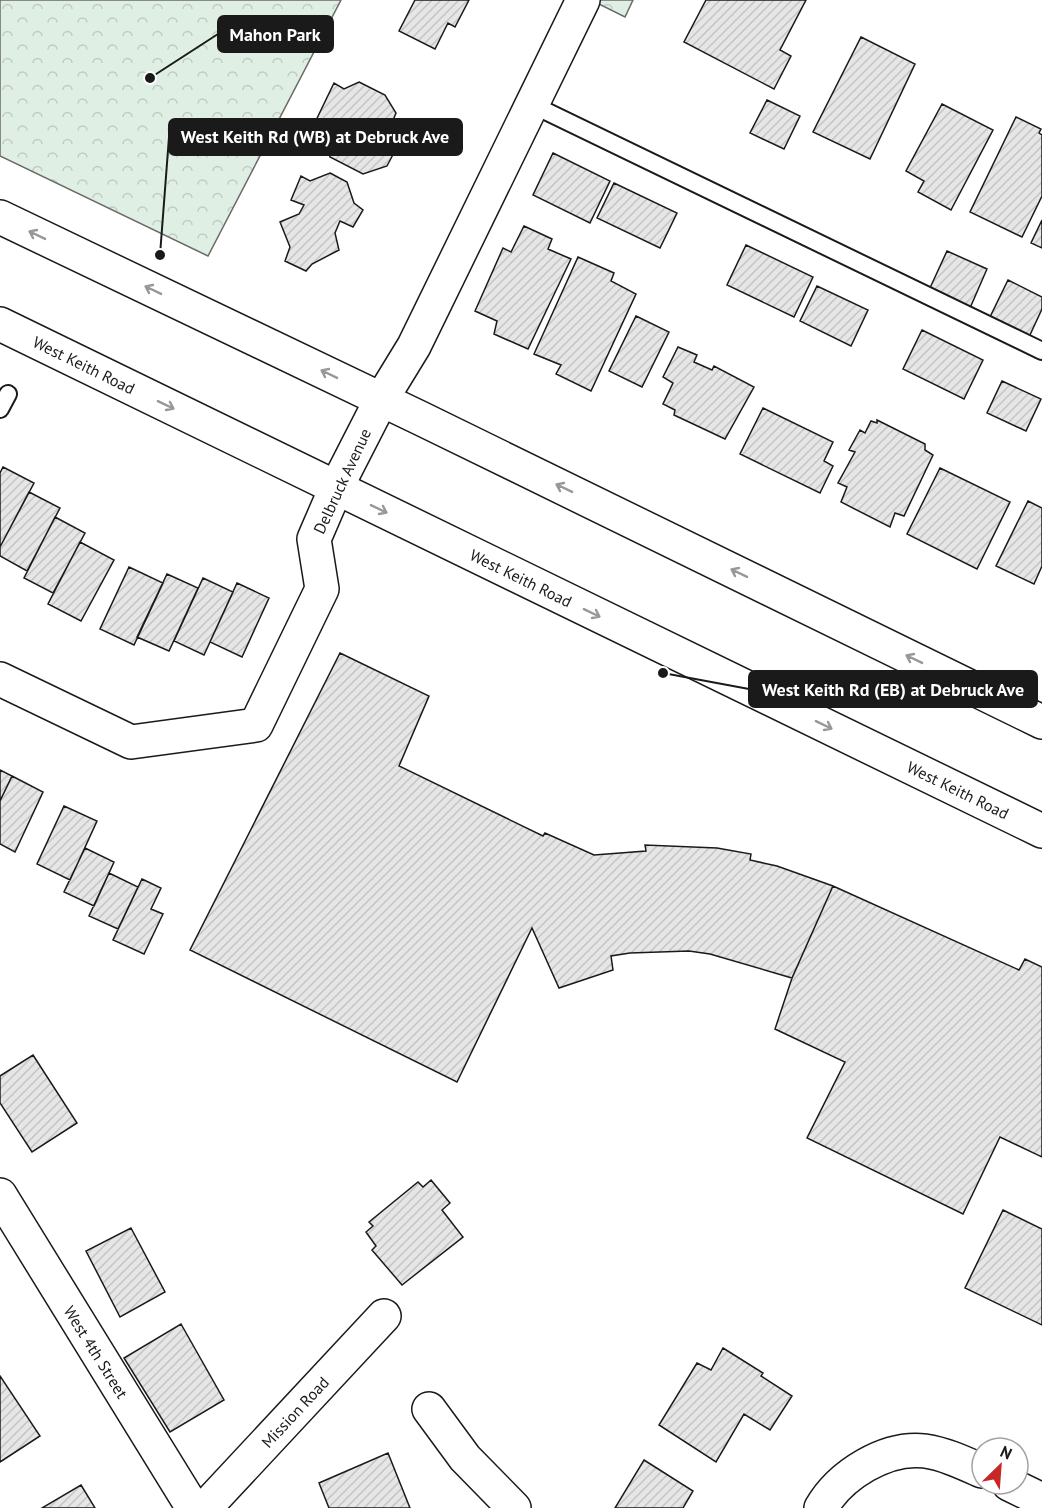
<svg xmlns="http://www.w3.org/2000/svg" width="1042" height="1508" viewBox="0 0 1042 1508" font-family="'PT Sans',sans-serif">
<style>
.forest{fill:url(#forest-crowns);stroke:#6a6a6a;stroke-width:1.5}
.building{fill:url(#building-hatch);stroke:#1a1a1a;stroke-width:1.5}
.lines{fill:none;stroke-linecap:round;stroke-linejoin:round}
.service-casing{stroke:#1a1a1a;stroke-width:20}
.minor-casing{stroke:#1a1a1a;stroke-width:36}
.secondary-casing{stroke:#1a1a1a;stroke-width:36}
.service{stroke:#fff;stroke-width:16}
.minor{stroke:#fff;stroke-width:33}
.secondary{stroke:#fff;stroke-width:33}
.oneway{stroke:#989898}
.labels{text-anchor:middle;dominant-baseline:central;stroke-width:4.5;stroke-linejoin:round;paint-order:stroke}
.street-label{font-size:16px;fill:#1a1a1a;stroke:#fff}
.leader{fill:none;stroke:#1a1a1a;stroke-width:2}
.callout-dot{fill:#1a1a1a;stroke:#fff;stroke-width:2}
.callout{fill:#1a1a1a;stroke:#1a1a1a;stroke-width:2}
.callout-label{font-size:18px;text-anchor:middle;font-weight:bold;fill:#fff}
</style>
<defs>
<pattern id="forest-crowns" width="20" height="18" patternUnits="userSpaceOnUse" patternTransform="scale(1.5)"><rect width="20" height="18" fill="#e0efe3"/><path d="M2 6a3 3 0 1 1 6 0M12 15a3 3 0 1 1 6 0" fill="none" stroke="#c0ccc2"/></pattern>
<pattern id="building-hatch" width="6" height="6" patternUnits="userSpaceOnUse" patternTransform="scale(1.5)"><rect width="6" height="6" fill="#e6e6e6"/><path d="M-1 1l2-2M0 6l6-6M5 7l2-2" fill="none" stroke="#c5c5c5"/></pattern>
</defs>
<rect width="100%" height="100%" fill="#fff"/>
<path class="forest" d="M0 0H341L208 256 0 156Z
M591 0H633L625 17Z"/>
<path class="building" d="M415 0H469L455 27 448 23 435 49 399 31Z
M706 0H806L780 50 791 56 774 89 684 42Z
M861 37 915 64 870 159 813 132Z
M359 82 385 95 396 113 384 142 397 147 387 166 363 174 330 157 326 145 308 137 334 83 344 89Z
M767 100 800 116 784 149 750 133Z
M942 104 993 130 951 210 918 192 924 181 906 171Z
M1016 117 1041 129 1039 133 1042 135V196L1022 237 970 212Z
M553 153 610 181 590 223 533 195Z
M330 173 347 182 354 203 363 210 353 227 340 221 335 233 339 250 312 264 306 271 285 261 290 247 280 222 299 214 304 205 291 200 301 176 310 181Z
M614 183 677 213 660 248 597 218Z
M1042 220V248L1031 243Z
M524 226 552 239 548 249 571 259 528 349 494 334 497 321 475 311 503 248 511 252Z
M746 245 813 277 794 317 727 285Z
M947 251 987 269 970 308 929 290Z
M578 257 614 273 611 281 636 294 591 391 556 374 561 365 534 354Z
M1008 280 1042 297V309L1029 337 990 317Z
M817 286 868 310 851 346 800 321Z
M636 316 669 332 642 387 609 371Z
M922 330 983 360 964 399 903 369Z
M678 347 697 355 694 362 712 370 714 366 754 387 725 439 674 415 675 410 663 404 673 383 663 377Z
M1002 381 1041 399 1026 431 987 413Z
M763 408 833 442 824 461 833 466 820 493 740 454Z
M877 420 925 444V450L933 455 904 516 895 513 890 527 841 502 847 487 838 483 855 452 849 450 860 430 865 433 871 421 877 423Z
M3 467 34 483 0 547V473Z
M940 468 1010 502 977 569 907 534Z
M29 492 60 508 27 571 0 556V547Z
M1028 501 1042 508V566L1034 584 996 566Z
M55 517 85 533 53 593 24 578Z
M80 542 114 560 81 621 48 604Z
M129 567 163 583 134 645 100 629Z
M167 574 198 588 169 651 137 637Z
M203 578 233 592 204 655 174 641Z
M237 583 269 598 242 657 210 642Z
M340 653 429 696 399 766 543 836 545 833 594 855 646 851 645 845 717 848 751 854 750 860 777 866 833 886 792 978 710 954 689 951 630 953 611 956 613 970 559 988 532 928 457 1082 190 950Z
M0 770 12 776 0 801Z
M12 776 43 792 15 852 0 844V801Z
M64 806 97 821 70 880 37 864Z
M85 848 114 862 94 906 64 892Z
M109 873 138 887 118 929 89 916Z
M142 879 161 888 151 909 163 914 144 954 113 940Z
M833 886 1019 970 1025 959 1042 967V1157L1000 1137 963 1214 807 1138 845 1062 775 1029 792 978Z
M33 1055 77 1123 32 1152 0 1103V1076Z
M431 1180 450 1203 442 1210 463 1237 402 1285 372 1250 376 1246 366 1232 373 1226 369 1222 418 1182 423 1187Z
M1003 1210 1042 1229V1325L965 1288Z
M131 1228 165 1292 120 1317 86 1251Z
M181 1324 224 1400 170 1432 124 1358Z
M723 1348 763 1373 761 1376 792 1396 770 1430 744 1414 716 1462 659 1425 697 1363 711 1370Z
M0 1376 40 1436 0 1462Z
M388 1453 410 1508H329L319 1483Z
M644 1460 693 1491 683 1508H615Z
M81 1485 95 1508H42Z"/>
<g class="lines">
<g class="service-casing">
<path id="service" d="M531 104 1042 351
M0 409 8 394"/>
</g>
<g class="minor-casing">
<path id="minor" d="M0 679 131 742 256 725 322 589 314 539 336 488 381 400 414 346 583 0
M0 1195 193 1508
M429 1409 465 1458 514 1508
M1009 1484 1042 1500
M205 1508 384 1316
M821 1508C840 1475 886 1446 925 1451 945 1454 964 1463 982 1471"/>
</g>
<g class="secondary-casing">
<path id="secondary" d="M0 217 420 418 1042 722
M0 324 1042 831"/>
</g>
<use href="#service" class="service"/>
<use href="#minor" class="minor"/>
<use href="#secondary" class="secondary"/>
</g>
<defs><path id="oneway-shaft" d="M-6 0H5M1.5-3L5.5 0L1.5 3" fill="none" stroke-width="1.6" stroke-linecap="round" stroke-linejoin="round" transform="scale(1.5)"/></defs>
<g class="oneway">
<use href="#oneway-shaft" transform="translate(37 235) rotate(-154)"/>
<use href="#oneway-shaft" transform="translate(153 290) rotate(-154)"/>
<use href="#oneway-shaft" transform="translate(329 374) rotate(-154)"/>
<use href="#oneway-shaft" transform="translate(166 405) rotate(26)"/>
<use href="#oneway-shaft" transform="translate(564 488) rotate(-154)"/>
<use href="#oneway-shaft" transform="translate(379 509) rotate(26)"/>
<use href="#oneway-shaft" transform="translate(739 573) rotate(-154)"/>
<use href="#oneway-shaft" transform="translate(592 613) rotate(26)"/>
<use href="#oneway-shaft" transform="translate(914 659) rotate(-154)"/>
<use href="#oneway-shaft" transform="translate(824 725) rotate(26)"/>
</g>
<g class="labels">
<g class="street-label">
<text transform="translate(84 365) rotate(26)">West Keith Road</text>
<text transform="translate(342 481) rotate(-65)">Delbruck Avenue</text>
<text transform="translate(521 578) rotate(26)">West Keith Road</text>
<text transform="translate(958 790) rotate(26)">West Keith Road</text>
<text transform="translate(96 1352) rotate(58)">West 4th Street</text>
<text transform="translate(295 1412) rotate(-47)">Mission Road</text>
</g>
</g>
<path class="leader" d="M150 78L218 34M160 255L169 137M663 673L749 689"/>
<g class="callout-dot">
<circle cx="150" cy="78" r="6"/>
<circle cx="160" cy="255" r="6"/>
<circle cx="663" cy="673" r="6"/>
</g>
<g class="callout">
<rect x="218" y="16" width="115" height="36" rx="6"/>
<rect x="169" y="119" width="293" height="36" rx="6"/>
<rect x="749" y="671" width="288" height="36" rx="6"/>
</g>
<g class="callout-label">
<text x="275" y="41">Mahon Park</text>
<text x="315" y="143">West Keith Rd (WB) at Debruck Ave</text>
<text x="893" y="696">West Keith Rd (EB) at Debruck Ave</text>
</g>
<g transform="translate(1000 1466) rotate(25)"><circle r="28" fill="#ffffff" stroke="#a3a3a3" stroke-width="1.5"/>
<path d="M0-4.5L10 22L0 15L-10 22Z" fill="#c62828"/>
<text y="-9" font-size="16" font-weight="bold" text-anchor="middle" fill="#1a1a1a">N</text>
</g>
</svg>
